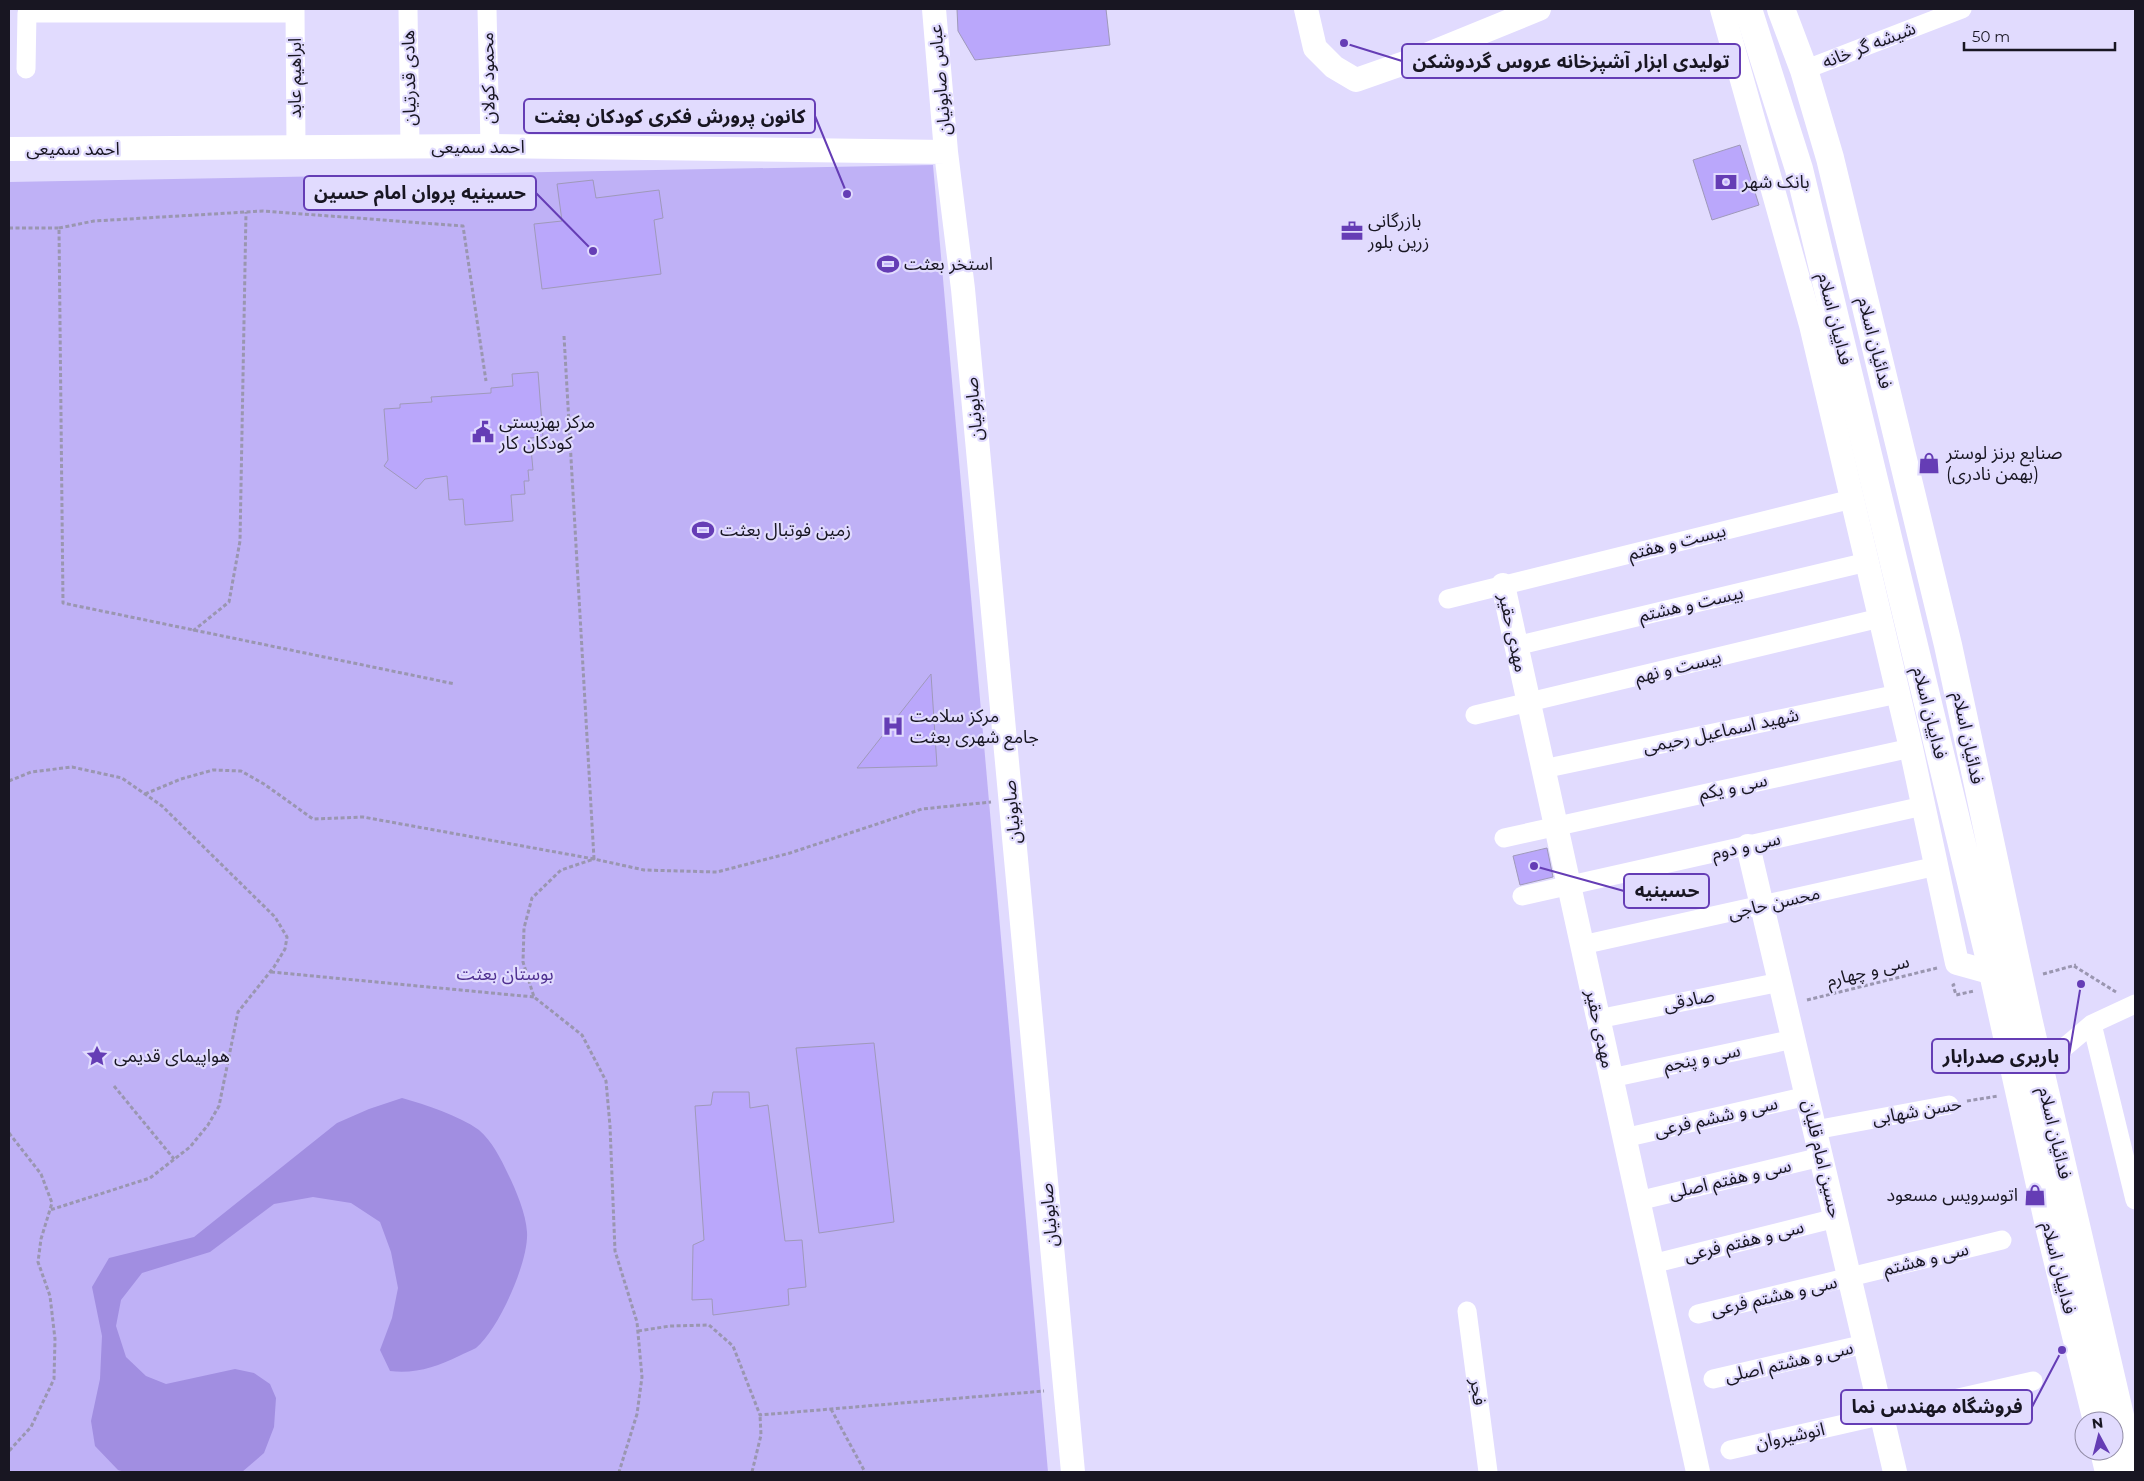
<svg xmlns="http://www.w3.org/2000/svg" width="2144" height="1481" viewBox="0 0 2144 1481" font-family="Montserrat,'Noto Sans Arabic',sans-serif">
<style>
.green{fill:#bfb1f6}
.water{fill:#a18ee1}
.building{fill:#baa7fb;stroke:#9f99ba}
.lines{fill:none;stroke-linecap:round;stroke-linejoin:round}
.path{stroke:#9a96b0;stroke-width:3;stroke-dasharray:4 2.5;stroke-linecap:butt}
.minor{stroke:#fff;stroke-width:19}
.tertiary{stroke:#fff;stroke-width:24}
.primary{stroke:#fff;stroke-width:28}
.labels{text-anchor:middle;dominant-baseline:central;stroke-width:4.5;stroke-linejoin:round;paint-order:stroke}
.street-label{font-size:18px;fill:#181622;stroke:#e1dbfe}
.poi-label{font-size:18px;fill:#181622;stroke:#e1dbfe;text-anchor:start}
.park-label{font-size:18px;fill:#4f3090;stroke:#e1dbfe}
.leader{fill:none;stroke:#653db5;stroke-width:2}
.callout-dot{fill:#653db5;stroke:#e1dbfe;stroke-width:2}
.callout{fill:#e1dbfe;stroke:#653db5;stroke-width:2}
.callout-label{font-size:19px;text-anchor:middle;font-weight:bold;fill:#181622}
</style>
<rect width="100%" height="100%" fill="#e1dbfe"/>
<path class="green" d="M933 165 1048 1472H9V182Z"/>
<path class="water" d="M402 1098C426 1105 458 1115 479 1130 492 1141 501 1159 508 1174 516 1190 526 1214 527 1232 529 1261 499 1329 476 1348 471 1351 464 1353 459 1356 437 1367 415 1374 390 1371L380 1350 392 1318 398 1288 391 1252 380 1222 351 1203 313 1197 274 1204 210 1252 142 1273 121 1300 116 1326 126 1357 146 1376 166 1384 235 1369 254 1373 270 1384 276 1398 274 1427 264 1453 242 1472H125L118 1470 95 1446 91 1421 100 1379 102 1336 92 1287 109 1258 194 1237 337 1123 369 1109Z"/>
<path class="building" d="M957 9H1106L1110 45 975 60 958 31Z
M1740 145 1759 205 1712 220 1693 160Z
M593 180 596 198 659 190 663 218 654 220 661 274 542 289 534 224 562 221 557 184Z
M538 372 543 437 530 438 533 470H528L529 481H524L525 494 511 495 513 521 465 525 463 499 449 500 447 476 425 479 416 489 384 466 388 460 384 409 400 408V404L432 402 431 397 491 393V388L513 386 512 374Z
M931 674 937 766 857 768Z
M1547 848 1553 877 1520 885 1513 856Z
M874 1043 894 1222 819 1233 796 1048Z
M713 1092H749L750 1108 768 1105 785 1241 802 1240 806 1287 788 1289 789 1305 713 1315 712 1299 692 1300 693 1245 704 1240 695 1106 711 1105Z"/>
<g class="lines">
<path class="path" d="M9 228H59L63 603 455 684
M59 228 94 221 263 211 463 226 486 381
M564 336 594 859 561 870 532 898 524 928 523 962 534 997 582 1035 606 1081 610 1126 615 1251 637 1322 642 1377 637 1414 619 1472
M193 631 229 602 240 541 246 212
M9 781 31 772 72 767 122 778 162 806 275 917 287 937 285 949 274 967 238 1012 219 1106 208 1125 190 1147 150 1178 50 1210
M145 794 181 779 213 770 241 771 264 784 313 819 363 817 594 859 644 870 717 872 790 853 922 809 991 802
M2074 966 2116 992
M271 972 534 997
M2043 974 2076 965
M1955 984 1953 985 1956 995 1974 991
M1807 1000 1937 968
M114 1086 174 1159
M1967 1101 1998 1096
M9 1133 41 1174 52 1203 41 1239 38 1262 50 1296 55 1339 54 1379 31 1427 9 1451
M638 1331 670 1326 709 1325 733 1346 760 1415 1044 1391
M831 1409 865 1472
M752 1472 761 1435 760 1415"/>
<path class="minor" d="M295 9 296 147
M408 9 410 147
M487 9 490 146
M26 69 27 13H295
M1804 70 1962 9
M1448 599 1852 499
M1516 646 1867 562
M1475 715 1880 618
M1543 769 1898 694
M1504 838 1911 748
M1522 896 1923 806
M1582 945 1937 866
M1598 1019 1780 982
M2092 1024 2135 1200
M2040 1068 2092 1024 2135 1004
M1611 1078 1794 1039
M1815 1130 1949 1105
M1624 1138 1807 1096
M1638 1201 1821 1157
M1652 1264 1836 1218
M1467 1311 1488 1472
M1698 1314 2002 1240
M1713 1379 1865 1344
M1730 1450 2033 1381"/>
<path class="tertiary" d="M934 9 946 152 963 289 1073 1472
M1306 9 1315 48 1334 67 1356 80 1416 59 1539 9
M1722 9 1811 325 1911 748 1957 963 1993 973
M9 149 490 146 946 152
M1503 585 1698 1472
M1748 846 1895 1472"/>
<path class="primary" d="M1748 9 1799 169 1993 973 2050 1230 2097 1421
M1781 9 1804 70 1830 158 1948 645 2028 1018 2133 1472
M2104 1451 2109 1472"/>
</g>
<defs>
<g id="bank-bare" transform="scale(1.725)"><path d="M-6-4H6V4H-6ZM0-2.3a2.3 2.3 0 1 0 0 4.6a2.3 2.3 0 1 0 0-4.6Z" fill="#653db5" stroke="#e1dbfe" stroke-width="2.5" paint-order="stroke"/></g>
<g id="office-bare" transform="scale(1.725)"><path d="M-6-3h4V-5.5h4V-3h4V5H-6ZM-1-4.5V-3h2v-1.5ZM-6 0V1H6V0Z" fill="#653db5" stroke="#e1dbfe" stroke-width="2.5" paint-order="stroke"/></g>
<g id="stadium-bare" transform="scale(1.725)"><path d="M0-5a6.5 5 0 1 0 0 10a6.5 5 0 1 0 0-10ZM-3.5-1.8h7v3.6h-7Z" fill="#653db5" stroke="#e1dbfe" stroke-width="2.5" paint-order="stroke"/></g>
<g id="civic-bare" transform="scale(1.725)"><path d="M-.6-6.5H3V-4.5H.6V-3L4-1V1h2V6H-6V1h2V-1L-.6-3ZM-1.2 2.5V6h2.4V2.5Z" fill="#653db5" stroke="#e1dbfe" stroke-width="2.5" paint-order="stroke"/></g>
<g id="shop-bare" transform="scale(1.725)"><path d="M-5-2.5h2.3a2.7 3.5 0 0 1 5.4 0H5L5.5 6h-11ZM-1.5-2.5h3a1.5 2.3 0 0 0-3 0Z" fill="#653db5" stroke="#e1dbfe" stroke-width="2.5" paint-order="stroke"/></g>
<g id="hospital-bare" transform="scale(1.725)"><path d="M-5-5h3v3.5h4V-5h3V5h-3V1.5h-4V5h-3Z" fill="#653db5" stroke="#e1dbfe" stroke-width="2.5" paint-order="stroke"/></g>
<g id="sight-bare" transform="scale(1.725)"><path d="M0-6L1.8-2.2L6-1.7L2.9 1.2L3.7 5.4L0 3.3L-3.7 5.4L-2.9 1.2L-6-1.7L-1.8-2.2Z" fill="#653db5" stroke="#e1dbfe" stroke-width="2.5" paint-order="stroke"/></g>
</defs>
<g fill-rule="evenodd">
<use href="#bank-bare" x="1726" y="182"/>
<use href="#office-bare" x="1352" y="231"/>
<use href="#stadium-bare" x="888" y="264"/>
<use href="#civic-bare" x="483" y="432"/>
<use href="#shop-bare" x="1929" y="463"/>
<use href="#stadium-bare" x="703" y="530"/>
<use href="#hospital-bare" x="893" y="726"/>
<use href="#sight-bare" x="97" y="1056"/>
<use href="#shop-bare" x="2035" y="1195"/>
</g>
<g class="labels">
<g class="street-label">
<text transform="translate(1869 45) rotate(-21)">شیشه گر خانه</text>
<text transform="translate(295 78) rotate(-90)">ابراهیم عابد</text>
<text transform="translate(409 78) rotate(-91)">هادی قدرتیان</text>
<text transform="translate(488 78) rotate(-91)">محمود کولان</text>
<text transform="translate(940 80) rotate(-95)">عباس صابونیان</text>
<text x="478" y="147">احمد سمیعی</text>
<text x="73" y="149">احمد سمیعی</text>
<text transform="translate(1835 319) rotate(76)">فداییان اسلام</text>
<text transform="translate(1875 343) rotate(76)">فدائیان اسلام</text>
<text transform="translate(974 409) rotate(-95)">صابونیان</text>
<text transform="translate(1677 542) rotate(-14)">بیست و هفتم</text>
<text transform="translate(1691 604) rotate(-13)">بیست و هشتم</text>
<text transform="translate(1513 633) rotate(78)">مهدی حقیر</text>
<text transform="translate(1678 667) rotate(-14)">بیست و نهم</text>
<text transform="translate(1930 713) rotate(76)">فداییان اسلام</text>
<text transform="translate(1721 731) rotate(-12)">شهید اسماعیل رحیمی</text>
<text transform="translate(1968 738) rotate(78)">فدائیان اسلام</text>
<text transform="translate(1733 787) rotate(-12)">سی و یکم</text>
<text transform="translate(1012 812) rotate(-95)">صابونیان</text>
<text transform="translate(1746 846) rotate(-13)">سی و دوم</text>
<text transform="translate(1774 903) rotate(-13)">محسن حاجی</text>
<text transform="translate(1868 971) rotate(-14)">سی و چهارم</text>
<text transform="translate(1689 1000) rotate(-12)">صادقی</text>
<text transform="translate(1600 1029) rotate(78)">مهدی حقیر</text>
<text transform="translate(1702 1058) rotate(-12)">سی و پنجم</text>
<text transform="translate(1917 1111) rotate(-10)">حسن شهابی</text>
<text transform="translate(1716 1117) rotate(-13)">سی و ششم فرعی</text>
<text transform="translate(2055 1133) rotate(77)">فدائیان اسلام</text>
<text transform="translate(1822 1159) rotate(77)">حسین امام قلیان</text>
<text transform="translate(1730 1179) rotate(-13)">سی و هفتم اصلی</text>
<text transform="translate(1049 1215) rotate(-95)">صابونیان</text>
<text transform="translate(1744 1241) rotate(-14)">سی و هفتم فرعی</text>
<text transform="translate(1926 1259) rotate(-14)">سی و هشتم</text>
<text transform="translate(2059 1268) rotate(76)">فداییان اسلام</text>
<text transform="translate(1774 1296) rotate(-13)">سی و هشتم فرعی</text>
<text transform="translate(1789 1362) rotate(-13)">سی و هشتم اصلی</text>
<text transform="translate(1478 1392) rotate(83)">فجر</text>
<text transform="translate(1790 1436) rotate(-12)">انوشیروان</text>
</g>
<g class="poi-label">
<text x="1742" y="182">بانک شهر</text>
<text x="1368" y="221">بازرگانی<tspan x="1368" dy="21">زرین بلور</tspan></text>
<text x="904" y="264">استخر بعثت</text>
<text x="499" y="422">مرکز بهزیستی<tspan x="499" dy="21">کودکان کار</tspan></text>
<text x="1946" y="453">صنایع برنز لوستر<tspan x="1946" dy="21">(بهمن نادری)</tspan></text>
<text x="720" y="530">زمین فوتبال بعثت</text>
<text x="910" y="716">مرکز سلامت<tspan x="910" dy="21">جامع شهری بعثت</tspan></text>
<text x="114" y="1056">هواپیمای قدیمی</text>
<text x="2018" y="1195" text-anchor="end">اتوسرویس مسعود</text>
</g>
<g class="park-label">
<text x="505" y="974">بوستان بعثت</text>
</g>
</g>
<path class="leader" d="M1344 43L1402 61M847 194L815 116M593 251L536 193M1534 866L1624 891M2081 984L2069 1056M2062 1350L2032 1407"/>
<g class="callout-dot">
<circle cx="1344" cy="43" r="5"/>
<circle cx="847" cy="194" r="5"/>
<circle cx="593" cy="251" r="5"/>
<circle cx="1534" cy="866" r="5"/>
<circle cx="2081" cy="984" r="5"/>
<circle cx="2062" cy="1350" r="5"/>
</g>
<g class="callout">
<rect x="1402" y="44" width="338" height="34" rx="5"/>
<rect x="524" y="99" width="291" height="34" rx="5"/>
<rect x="304" y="176" width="232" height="34" rx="5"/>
<rect x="1624" y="874" width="85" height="34" rx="5"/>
<rect x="1932" y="1039" width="137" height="34" rx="5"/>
<rect x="1841" y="1390" width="191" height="34" rx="5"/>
</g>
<g class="callout-label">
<text x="1571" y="68">تولیدی ابزار آشپزخانه عروس گردوشکن</text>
<text x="670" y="123">کانون پرورش فکری کودکان بعثت</text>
<text x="420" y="199">حسینیه پروان امام حسین</text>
<text x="1667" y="897">حسینیه</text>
<text x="2001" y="1063">باربری صدرابار</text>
<text x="1937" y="1413">فروشگاه مهندس نما</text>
</g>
<rect width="2144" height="1481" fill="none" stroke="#181622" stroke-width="20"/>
<g transform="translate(2099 1436) rotate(353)"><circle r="24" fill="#e1dbfe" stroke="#918ca6"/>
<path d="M0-4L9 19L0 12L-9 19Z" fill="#653db5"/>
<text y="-8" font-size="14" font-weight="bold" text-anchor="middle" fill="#181622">N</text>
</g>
<path d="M1964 42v8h151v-8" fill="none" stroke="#181622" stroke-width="2.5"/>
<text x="1972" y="42" font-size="15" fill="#181622" stroke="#e1dbfe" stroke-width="4" paint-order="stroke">50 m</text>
</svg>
